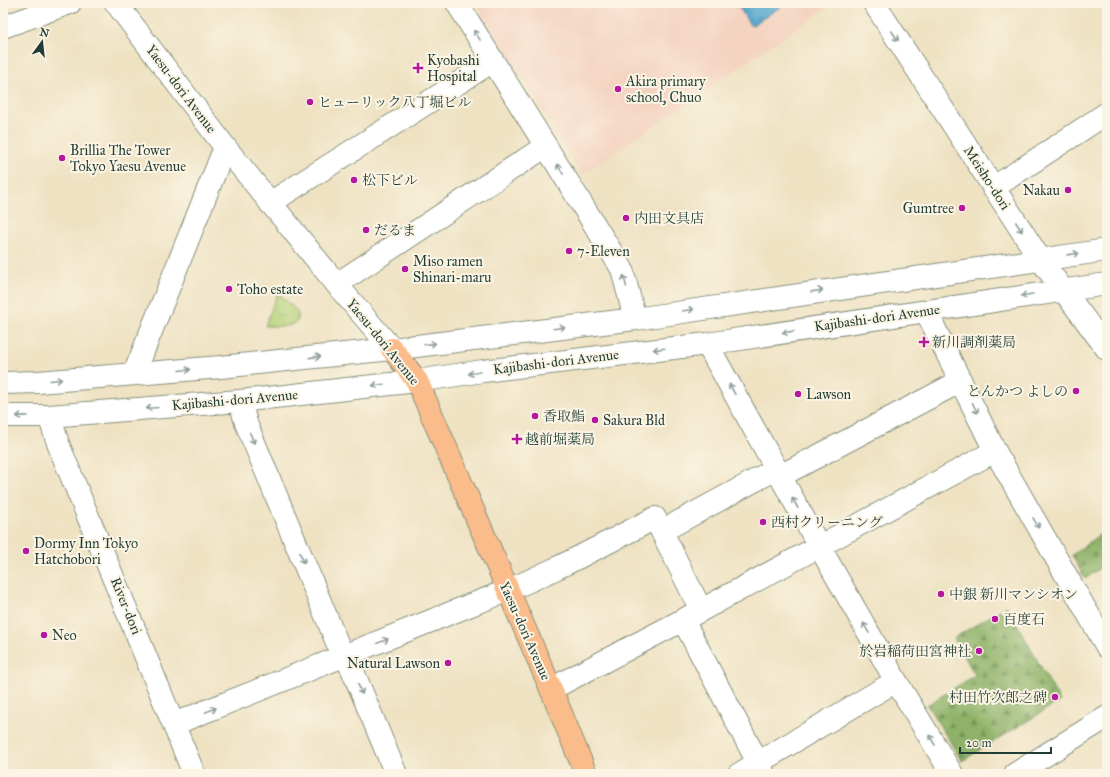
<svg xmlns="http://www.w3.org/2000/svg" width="1110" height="777" viewBox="0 0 1110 777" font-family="'IM FELL Great Primer','Noto Serif JP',serif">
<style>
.built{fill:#f4d3c1}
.forest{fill:url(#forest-firs);stroke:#56784e}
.park{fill:url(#park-tufts);stroke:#698655}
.water{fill:url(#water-ripples);stroke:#387180}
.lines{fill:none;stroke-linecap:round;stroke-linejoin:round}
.minor-casing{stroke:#86907b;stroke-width:24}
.major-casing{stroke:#86907b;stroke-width:24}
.minor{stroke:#fff;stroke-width:22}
.major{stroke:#f9bc8a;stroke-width:22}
.oneway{stroke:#8f9e9a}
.poi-dot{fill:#b5179e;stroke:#fcf5e5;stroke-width:1.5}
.labels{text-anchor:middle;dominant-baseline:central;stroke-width:4;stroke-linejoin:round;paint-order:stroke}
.poi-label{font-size:14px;fill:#1f3d34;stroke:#fcf5e5;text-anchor:start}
.street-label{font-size:14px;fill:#1f3d34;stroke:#fcf5e5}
</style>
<defs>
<pattern id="forest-firs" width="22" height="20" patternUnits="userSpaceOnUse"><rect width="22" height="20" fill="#8eb267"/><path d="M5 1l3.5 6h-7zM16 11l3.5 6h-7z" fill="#739256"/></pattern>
<pattern id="park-tufts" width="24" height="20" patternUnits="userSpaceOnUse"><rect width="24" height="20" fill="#b3d076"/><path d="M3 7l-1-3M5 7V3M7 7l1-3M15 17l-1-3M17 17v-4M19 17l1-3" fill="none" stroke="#91aa62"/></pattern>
<pattern id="water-ripples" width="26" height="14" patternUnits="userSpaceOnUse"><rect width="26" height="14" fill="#50a5cc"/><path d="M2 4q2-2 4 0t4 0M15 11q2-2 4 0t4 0" fill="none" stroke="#4288a6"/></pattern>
</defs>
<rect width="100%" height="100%" fill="#fcf5e5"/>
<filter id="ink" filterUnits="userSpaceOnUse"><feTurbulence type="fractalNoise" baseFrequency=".025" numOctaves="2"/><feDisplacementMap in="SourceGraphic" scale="8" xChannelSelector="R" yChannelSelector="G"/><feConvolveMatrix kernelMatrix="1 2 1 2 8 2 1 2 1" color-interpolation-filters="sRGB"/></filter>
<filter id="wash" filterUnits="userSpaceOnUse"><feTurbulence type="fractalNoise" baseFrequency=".012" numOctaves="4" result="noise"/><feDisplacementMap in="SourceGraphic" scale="16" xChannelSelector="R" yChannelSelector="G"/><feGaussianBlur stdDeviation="0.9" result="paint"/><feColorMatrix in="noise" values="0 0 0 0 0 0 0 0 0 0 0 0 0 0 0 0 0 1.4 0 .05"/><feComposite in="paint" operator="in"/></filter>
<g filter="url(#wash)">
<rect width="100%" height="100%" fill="#eee2c2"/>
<path class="built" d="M476 3H833L582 175Z"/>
<path class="forest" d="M1107 529V563L1085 579 1072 555Z
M1007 606 1060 701 962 761 927 705 975 675 954 638Z"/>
<path class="park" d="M278 292 297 311C305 330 275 326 265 326Z"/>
<path class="water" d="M736 3H787L751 26Z"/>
</g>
<g filter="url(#ink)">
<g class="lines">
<g class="minor-casing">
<path id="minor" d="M116 3 225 147 343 292 392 349
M457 3 622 269 635 319
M874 3 1040 259 1107 349
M3 27 70 3
M993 188 1107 113
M270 203 493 61
M337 284 546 146
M926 311 995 451 1107 647
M707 344 819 546 896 681 952 774
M134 374 225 147
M3 383 38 382 221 367 392 349 635 319 1107 250
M240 401 246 423 338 645 352 669 396 774
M3 416H49L240 401 417 381 483 371 707 344 1107 284
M49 416 59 446 194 774
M780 476 961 381
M662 531 776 469
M683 620 764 774
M551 689 683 620 995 451
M174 724 473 604C536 581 595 549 655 518L701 610
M739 774 896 681
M1015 774 1107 717"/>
</g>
<g class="major-casing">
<path id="major" d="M392 349 417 381 551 689 586 774"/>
</g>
<use href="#minor" class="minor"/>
<use href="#major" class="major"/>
</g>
<defs><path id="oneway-shaft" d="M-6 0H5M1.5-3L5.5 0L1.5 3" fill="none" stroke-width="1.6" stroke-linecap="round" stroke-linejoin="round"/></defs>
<g class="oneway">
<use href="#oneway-shaft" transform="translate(477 35) rotate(-122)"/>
<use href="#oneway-shaft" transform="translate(895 36) rotate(57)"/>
<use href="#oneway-shaft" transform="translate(560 169) rotate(-122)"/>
<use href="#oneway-shaft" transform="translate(1019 227) rotate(57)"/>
<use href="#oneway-shaft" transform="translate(1073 254) rotate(-8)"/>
<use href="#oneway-shaft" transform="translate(625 281) rotate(-104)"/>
<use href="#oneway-shaft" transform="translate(817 291) rotate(-8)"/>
<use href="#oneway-shaft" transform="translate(1027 295) rotate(171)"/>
<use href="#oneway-shaft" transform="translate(688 310) rotate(-9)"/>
<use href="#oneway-shaft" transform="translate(559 328) rotate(-7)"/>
<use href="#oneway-shaft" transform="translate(788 332) rotate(172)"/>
<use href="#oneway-shaft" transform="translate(430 344) rotate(-7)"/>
<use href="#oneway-shaft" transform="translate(659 349) rotate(173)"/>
<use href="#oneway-shaft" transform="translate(315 357) rotate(-6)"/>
<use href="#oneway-shaft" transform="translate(185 370) rotate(-5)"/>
<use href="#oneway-shaft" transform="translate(474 373) rotate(171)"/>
<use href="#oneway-shaft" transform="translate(56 380) rotate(-5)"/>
<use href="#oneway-shaft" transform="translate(378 385) rotate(174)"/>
<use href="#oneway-shaft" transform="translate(732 389) rotate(-119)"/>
<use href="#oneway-shaft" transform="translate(152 408) rotate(175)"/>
<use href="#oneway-shaft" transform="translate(975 408) rotate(64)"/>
<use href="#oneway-shaft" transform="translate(22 416) rotate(179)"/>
<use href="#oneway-shaft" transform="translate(252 438) rotate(67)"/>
<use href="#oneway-shaft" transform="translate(795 503) rotate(-119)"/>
<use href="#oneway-shaft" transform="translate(1036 523) rotate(60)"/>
<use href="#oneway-shaft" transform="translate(302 558) rotate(67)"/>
<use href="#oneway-shaft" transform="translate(866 628) rotate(-120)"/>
<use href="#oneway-shaft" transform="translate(383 641) rotate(-22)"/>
<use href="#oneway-shaft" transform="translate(360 689) rotate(67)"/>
<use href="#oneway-shaft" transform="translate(211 710) rotate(-22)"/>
<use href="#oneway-shaft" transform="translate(932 740) rotate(-121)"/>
</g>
</g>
<g class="poi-dot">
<path d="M416 62h4v4h4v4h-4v4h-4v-4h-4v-4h4z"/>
<circle cx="618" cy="89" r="4"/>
<circle cx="310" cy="102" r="4"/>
<circle cx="62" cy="158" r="4"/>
<circle cx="354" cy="180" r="4"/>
<circle cx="1068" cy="190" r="4"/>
<circle cx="962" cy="208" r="4"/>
<circle cx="626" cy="218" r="4"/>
<circle cx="366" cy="230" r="4"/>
<circle cx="569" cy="251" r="4"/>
<circle cx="405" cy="269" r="4"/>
<circle cx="229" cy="289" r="4"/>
<path d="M922 336h4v4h4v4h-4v4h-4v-4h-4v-4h4z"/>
<circle cx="1076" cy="391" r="4"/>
<circle cx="798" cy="394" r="4"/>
<circle cx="535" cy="416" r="4"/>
<circle cx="595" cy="420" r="4"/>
<path d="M515 433h4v4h4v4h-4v4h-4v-4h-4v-4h4z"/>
<circle cx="763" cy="522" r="4"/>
<circle cx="26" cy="551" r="4"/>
<circle cx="941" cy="594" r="4"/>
<circle cx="995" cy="619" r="4"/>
<circle cx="44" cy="635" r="4"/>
<circle cx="979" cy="651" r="4"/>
<circle cx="448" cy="663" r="4"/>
<circle cx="1055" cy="697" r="4"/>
</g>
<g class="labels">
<g class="poi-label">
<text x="427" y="60">Kyobashi<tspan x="427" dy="16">Hospital</tspan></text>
<text x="626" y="81">Akira primary<tspan x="626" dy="16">school, Chuo</tspan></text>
<text x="318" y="102">ヒューリック八丁堀ビル</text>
<text x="70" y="150">Brillia The Tower<tspan x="70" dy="16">Tokyo Yaesu Avenue</tspan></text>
<text x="362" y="180">松下ビル</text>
<text x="1060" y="190" text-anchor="end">Nakau</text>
<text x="954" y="208" text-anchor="end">Gumtree</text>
<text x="634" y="218">内田文具店</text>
<text x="374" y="230">だるま</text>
<text x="577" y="251">7-Eleven</text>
<text x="413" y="261">Miso ramen<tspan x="413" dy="16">Shinari-maru</tspan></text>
<text x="237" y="289">Toho estate</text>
<text x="932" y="342">新川調剤薬局</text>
<text x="1068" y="391" text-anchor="end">とんかつ よしの</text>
<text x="806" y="394">Lawson</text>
<text x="543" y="416">香取鮨</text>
<text x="603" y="420">Sakura Bld</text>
<text x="525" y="439">越前堀薬局</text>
<text x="771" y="522">西村クリーニング</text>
<text x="34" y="543">Dormy Inn Tokyo<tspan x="34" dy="16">Hatchobori</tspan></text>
<text x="949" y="594">中銀 新川マンシオン</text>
<text x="1003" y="619">百度石</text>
<text x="52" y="635">Neo</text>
<text x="971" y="651" text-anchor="end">於岩稲荷田宮神社</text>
<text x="440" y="663" text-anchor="end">Natural Lawson</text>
<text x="1047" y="697" text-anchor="end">村田竹次郎之碑</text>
</g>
<g class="street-label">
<text transform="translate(181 89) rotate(53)">Yaesu-dori Avenue</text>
<text transform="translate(987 178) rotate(57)">Meisho-dori</text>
<text transform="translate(877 318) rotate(-8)">Kajibashi-dori Avenue</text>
<text transform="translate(383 342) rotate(51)">Yaesu-dori Avenue</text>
<text transform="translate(556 362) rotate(-7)">Kajibashi-dori Avenue</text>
<text transform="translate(235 400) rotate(-5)">Kajibashi-dori Avenue</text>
<text transform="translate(126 606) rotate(68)">River-dori</text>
<text transform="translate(525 631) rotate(66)">Yaesu-dori Avenue</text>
</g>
</g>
<rect width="1110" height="777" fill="none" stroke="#fcf5e5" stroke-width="16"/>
<g transform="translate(42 42) rotate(15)" stroke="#fcf5e5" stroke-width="3" paint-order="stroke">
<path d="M0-3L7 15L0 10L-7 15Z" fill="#1f3d34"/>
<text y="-6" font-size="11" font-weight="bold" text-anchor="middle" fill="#1f3d34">N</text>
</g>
<path d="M960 747v6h91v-6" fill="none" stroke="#1f3d34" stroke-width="2"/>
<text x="966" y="747" font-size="12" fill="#1f3d34" stroke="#fcf5e5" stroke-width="3" paint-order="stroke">20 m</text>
</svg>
